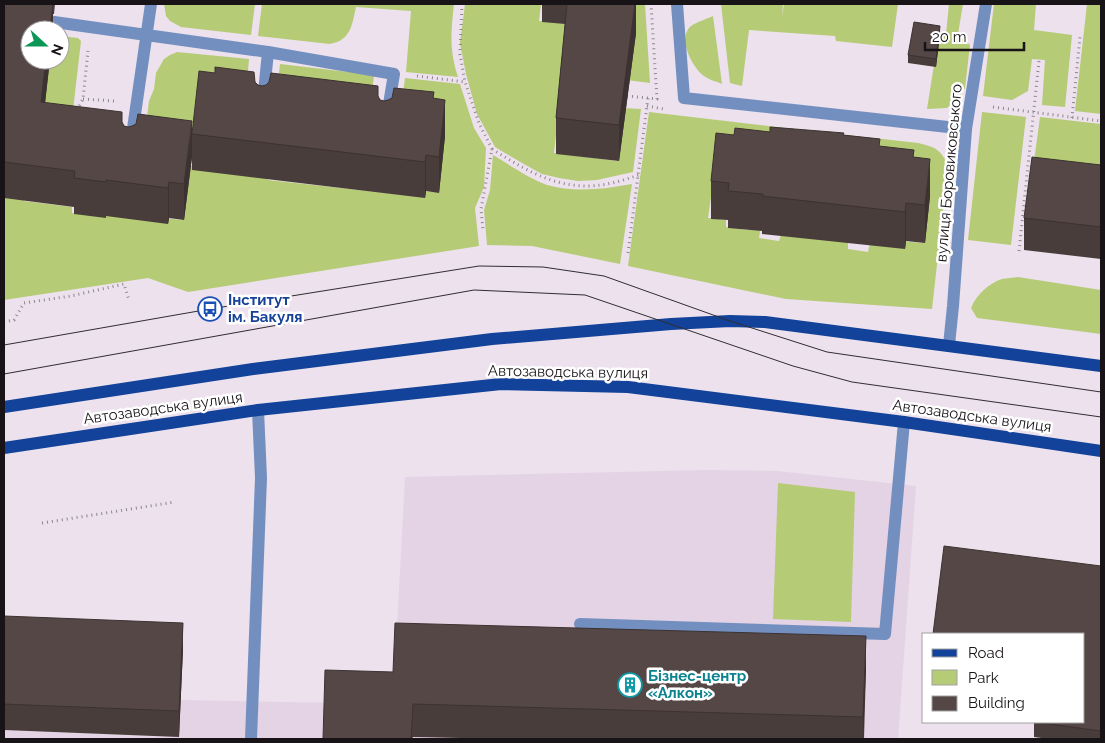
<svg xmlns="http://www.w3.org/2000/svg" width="1105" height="743" viewBox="0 0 1105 743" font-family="Raleway,sans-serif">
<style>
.built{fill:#e4d3e4}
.green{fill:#b6cb76}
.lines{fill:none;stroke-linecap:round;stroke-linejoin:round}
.path{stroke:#8d868d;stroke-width:3;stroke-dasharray:1 4;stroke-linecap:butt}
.service{stroke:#738fc0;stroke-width:12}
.minor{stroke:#738fc0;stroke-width:12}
.primary{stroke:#124299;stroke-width:12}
.tram{stroke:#322d32;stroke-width:1}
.wall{fill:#493d3c}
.shaded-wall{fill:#3c3231}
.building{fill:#554746;stroke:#3c3231}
.labels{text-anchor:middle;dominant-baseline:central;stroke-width:5;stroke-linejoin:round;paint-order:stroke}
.street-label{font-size:15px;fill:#171317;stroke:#fff}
.transit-label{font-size:15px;font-weight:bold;fill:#164399;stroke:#fff;text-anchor:start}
.culture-label{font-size:15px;font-weight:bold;fill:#0d838f;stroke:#fff;text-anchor:start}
</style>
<rect width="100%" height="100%" fill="#ece1ec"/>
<path class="built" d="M707 470 777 471 916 486 898 739H4V642L181 700 393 704 405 477Z"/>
<path class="green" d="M164 4H255L251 35 181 27 170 21 166 16Z
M262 4H454C451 31 449 50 458 77L406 72 411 11 356 7C352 25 351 40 330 44L258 36Z
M465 4H541L539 21 568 24 554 153 617 161 623 108 641 109 633 172 597 180 578 181 559 178 542 174 522 163 495 147 477 114 466 74 460 43Z
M606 4H645L650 83 627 80Z
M721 4H783L782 17 784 4H898L892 47 836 41 835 36 749 30 742 86 730 83Z
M949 4H963L958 34 970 45 965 88 960 96 947 108 927 109 939 33 946 34Z
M994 4H1036L1034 30 1072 35 1065 107 1042 105 1045 60 1032 59 1028 91 1012 100 983 96Z
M1087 4H1101V114L1075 111Z
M713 16 722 84C716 81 709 80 704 76 692 67 677 38 691 26 697 22 706 19 713 16Z
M60 36 78 38 81 41 73 110 47 130 41 67 48 60H60Z
M177 52 249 59 245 105 199 107 191 161 174 159 143 149 149 101 154 89 156 73 164 59 170 55Z
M280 64 374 75 369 119 275 109Z
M405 78 460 84 474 128 486 148 484 187 475 208 479 246 188 292 148 278 4 300V193L24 196V201L72 207V213L104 217 105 211 182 220 188 165 267 174 268 180 423 197V191L437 192 399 123Z
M649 112 803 130 715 169 708 218 726 220V227L747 230 761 226 759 238 779 241 781 235 848 242V249L868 252 871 238 922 243 928 195 847 135 918 143C935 147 941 149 948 166L932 309 786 299 628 266Z
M982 112 1026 117 1011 245 968 240Z
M1040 117 1101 124V185L1032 176Z
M493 155C510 165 528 178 547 185 575 193 604 189 632 184L620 264 532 246 487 245 484 210 490 190Z
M1018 277 1101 290V334L977 318 971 308C976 295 989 283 1002 279 1007 278 1013 278 1018 277Z
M778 483 855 492 851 622 773 619Z"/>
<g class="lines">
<path class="path" d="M462 4 460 54 465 82 479 123 492 149 481 209 483 230
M417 76 465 82
M627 96 657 99 651 4
M83 99 114 101
M647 106 664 109
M993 107 1101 121
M77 110 83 99 88 51
M1072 118 1080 37
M492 149C530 173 565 194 612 183 621 181 630 178 639 175
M1019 251 1039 61
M628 253 648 98
M4 322 14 320 24 303 71 296 124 284 129 300
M42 523 175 502"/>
<path class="service" d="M677 4 684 98 966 129
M47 21 268 52 394 74 387 116
M263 102 268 52
M131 142 151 4
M580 624 885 634 904 422
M251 739 261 478 258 410"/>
<path class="minor" d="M949 345 953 306 966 129 986 4"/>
<path class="primary" d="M4 407 253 369 492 339 671 324 730 321 765 322 1101 366
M4 448 258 410 501 384 628 387 904 422 1101 451"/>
<path class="tram" d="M4 345 210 309 479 266 543 267 604 276 730 321 827 352 1101 392
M4 374 474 290 585 295 793 366 852 382 1101 417"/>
</g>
<path class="wall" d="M4 4H55L54 14H53V30L45 103 122 122 124 126 192 157 184 220 169 218 168 224 106 216V218L74 214V207L4 198Z
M542 4H636V33L619 161 556 154V118L565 24 542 22Z
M940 34 936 67 908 63V55Z
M255 82 258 85 262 86 378 97 380 100 384 101 434 98 445 136 439 193 426 191 425 198 192 170V134Z
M770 132 844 135 914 157 930 196 925 243 906 241 905 249 762 234V231L728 228V220L711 219V181L734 135Z
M1101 165V259L1024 250V218Z
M1101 566V739H1049L1034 737V722Z
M4 616 183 649 179 737 4 730Z
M866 668 864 739H508L413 737 412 739H323L393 672Z"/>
<path class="shaded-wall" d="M53 4V30H50Z
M635 4H636V33L619 161V125Z
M940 26V34L936 67V59Z
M46 60H50L41 138V102Z
M445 100V136L439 193V157Z
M192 121V157L184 220V184Z
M426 155V191L425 198V162Z
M930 159V196L925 243V205Z
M169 182V218L168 224V188Z
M906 203V241L905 249V212Z
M183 623V649L179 737V711Z
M866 636V668L863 739V717Z"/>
<path class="building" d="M4 4H53L50 30H30V60H46L41 102 122 112V122L124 126 128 127 132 126 136 124 138 114 192 121 184 184 169 182 168 188 106 180V182L74 178 75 171 4 162Z
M567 4H635L619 125 556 118Z
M914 22 940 26 936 59 908 55Z
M215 67 254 72 255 82 258 85 262 86 266 85 269 82 271 73 378 86V96L380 100 384 101 388 100 392 98 394 88 434 92 433 98 445 100 439 157 426 155 425 162 192 134 199 71 215 73Z
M770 127 844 133 843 135 880 139 879 146 914 150 913 157 930 159 925 205 906 203 905 212 762 196 763 194 728 191 729 183 711 181 716 133 734 135 735 128 770 132Z
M1032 157 1101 165V227L1024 218Z
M944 546 1101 566V731L1034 722H1084V634H933Z
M4 616 183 623 179 711 4 704Z
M395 623 866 636 863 717 413 704 411 739H323L325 670 393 672Z"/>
<defs>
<g id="bus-ring" transform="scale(1.25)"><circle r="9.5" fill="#fff" stroke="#1a4fb4" stroke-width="1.5"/><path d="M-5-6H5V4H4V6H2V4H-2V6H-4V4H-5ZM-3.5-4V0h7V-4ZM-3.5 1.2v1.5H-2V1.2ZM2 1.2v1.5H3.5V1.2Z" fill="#1a4fb4"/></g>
<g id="building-ring" transform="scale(1.25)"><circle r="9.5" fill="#fff" stroke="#0f9aa8" stroke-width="1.5"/><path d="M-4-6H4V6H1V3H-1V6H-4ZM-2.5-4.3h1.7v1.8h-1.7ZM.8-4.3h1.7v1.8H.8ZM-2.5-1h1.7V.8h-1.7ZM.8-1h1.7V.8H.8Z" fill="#0f9aa8"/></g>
</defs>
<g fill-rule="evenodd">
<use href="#bus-ring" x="210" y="309"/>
<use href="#building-ring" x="630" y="685"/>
</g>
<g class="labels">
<g class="street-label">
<text transform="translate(949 173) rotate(-85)">вулиця Боровиковського</text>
<text transform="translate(568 372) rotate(1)">Автозаводська вулиця</text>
<text transform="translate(163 408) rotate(-8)">Автозаводська вулиця</text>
<text transform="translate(972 416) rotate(8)">Автозаводська вулиця</text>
</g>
<g class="transit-label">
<text x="228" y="300">Інститут<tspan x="228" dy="17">ім. Бакуля</tspan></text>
</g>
<g class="culture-label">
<text x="648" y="676">Бізнес-центр<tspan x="648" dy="17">«Алкон»</tspan></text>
</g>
</g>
<rect width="1105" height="743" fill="none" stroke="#171317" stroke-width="10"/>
<rect x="922" y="633" width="162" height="90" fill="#ffffff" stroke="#a2a1a2"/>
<rect x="932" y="649" width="25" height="8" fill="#124299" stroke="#a2a1a2"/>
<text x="968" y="658" font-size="15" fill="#171317">Road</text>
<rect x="932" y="670" width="25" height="15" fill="#b6cb76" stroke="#a2a1a2"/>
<text x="968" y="683" font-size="15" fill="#171317">Park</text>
<rect x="932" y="696" width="25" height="15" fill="#554746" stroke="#a2a1a2"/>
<text x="968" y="708" font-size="15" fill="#171317">Building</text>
<g transform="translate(45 45) rotate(111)"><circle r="24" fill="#ffffff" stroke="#a2a1a2"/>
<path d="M0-4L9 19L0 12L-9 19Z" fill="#0c9656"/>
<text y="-8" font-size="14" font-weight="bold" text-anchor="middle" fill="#171317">N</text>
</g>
<path d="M925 42v8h99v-8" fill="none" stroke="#171317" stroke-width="2.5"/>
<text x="932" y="42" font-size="15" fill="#171317" stroke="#ffffff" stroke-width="4" paint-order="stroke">20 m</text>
</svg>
